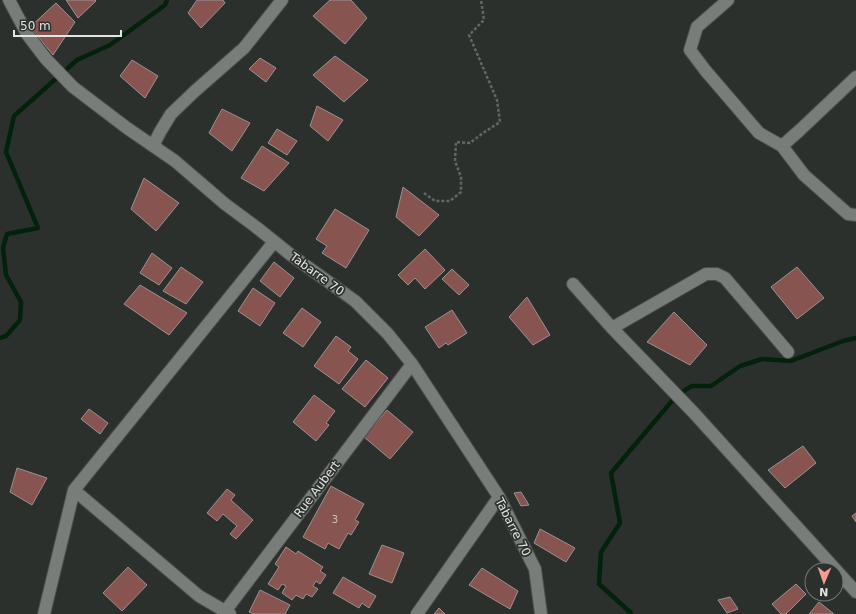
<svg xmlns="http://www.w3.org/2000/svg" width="856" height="614" viewBox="0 0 856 614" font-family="'DejaVu Sans',sans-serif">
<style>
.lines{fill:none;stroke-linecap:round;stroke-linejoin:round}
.stream{stroke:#03220b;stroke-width:4.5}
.building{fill:#885450;stroke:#999291}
.minor-casing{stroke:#4b4d4b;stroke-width:14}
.path{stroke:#636764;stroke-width:2.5;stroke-dasharray:3 2;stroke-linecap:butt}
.minor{stroke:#787d79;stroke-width:12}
.labels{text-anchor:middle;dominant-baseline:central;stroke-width:3.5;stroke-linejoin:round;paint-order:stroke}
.number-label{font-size:10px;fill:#ccc1be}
.street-label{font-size:12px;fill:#e3e5e3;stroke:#2c302d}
</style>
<rect width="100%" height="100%" fill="#2c302d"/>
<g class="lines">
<path class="stream" d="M0 338 6 336 20 320 21 302 6 275 3 248 7 234 38 228 6 152 14 116 77 60 110 45 165 5 167 0
M631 614V613L599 584 601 552 620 523 611 473 677 395 692 386H711L740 366 762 359 791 361 843 341 856 338"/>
</g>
<path class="building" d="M66 0H95L96 1 78 18Z
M197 0H223L225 3 201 28 188 13Z
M330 0H351L367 18 345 44 313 16Z
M56 3 75 22 53 55 30 27Z
M335 56 368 80 344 102 313 75Z
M260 58 276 68 266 82 249 69Z
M132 60 158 76 145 98 120 76Z
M317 106 343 120 328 141 310 126Z
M222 109 250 123 232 151 209 133Z
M277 129 297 141 287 155 268 143Z
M262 146 289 163 264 191 241 178Z
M144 178 179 203 156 231 131 209Z
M403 187 439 215 419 236 396 217Z
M335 209 369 230 346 268 322 253 327 246 316 239Z
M425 249 445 270 425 289 415 278 408 285 398 275Z
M152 253 172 268 159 285 140 273Z
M274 262 294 278 280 297 260 281Z
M181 267 203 282 186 304 163 291Z
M797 267 824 298 797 319 771 287Z
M452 269 469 285 459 295 442 279Z
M140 285 187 313 169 335 124 304Z
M253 288 275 303 260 326 238 311Z
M527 297 550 335 533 345 509 317Z
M302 308 321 322 303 347 283 333Z
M452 310 467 333 448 345 446 343 439 348 425 327Z
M674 312 707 345 690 365 647 342Z
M336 336 351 347 348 351 358 359 339 384 314 366Z
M366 360 388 378 365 407 342 389Z
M314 395 335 411 326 423 329 425 316 441 293 422Z
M89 409 108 423 100 434 81 419Z
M387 410 413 432 390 459 364 437Z
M803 446 816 463 785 488 768 470Z
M17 468 47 478 32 505 10 492Z
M331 486 364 504 355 520 359 522 351 535 348 533 339 549 328 543 325 549 303 537Z
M227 489 235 495 231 500 253 520 236 539 230 534 237 526 223 514 217 521 207 513Z
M521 492 529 505 521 506 514 493Z
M856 513V522L852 516Z
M540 529 575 548 566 562 534 543Z
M382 545 404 553 392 583 369 574Z
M286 547 296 554 298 551 323 567 320 571 326 575 320 584 316 581 313 586 318 589 312 597 306 594 303 599 296 595 292 600 282 593 286 586 282 584 278 590 268 584 279 567 275 564Z
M128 567 147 585 122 611 103 593Z
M482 568 518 591 510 609 469 585Z
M343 577 376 596 369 608 362 603 359 608 333 593Z
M796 584 806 594 786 614H781L772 604Z
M260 590 290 605 285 614H254L249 612Z
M730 597 738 609 727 613 718 600Z
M819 602 834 614H809Z
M439 608 445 614H434Z"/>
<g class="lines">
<g class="minor-casing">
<path id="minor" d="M9 0 27 34 46 59 73 87 127 128 175 161 225 204 256 227 291 255 355 301 388 334 412 364 499 497 535 569 541 614
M728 0 697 27 690 50 705 70 759 133 782 146 800 130 856 77
M153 146 160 132 171 114 195 91 244 48 282 0
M782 146 804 175 848 214 856 215
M573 284 612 328 694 413 836 570
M612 328 706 274H717L725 278 788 352
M74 490 199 596 230 614
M836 570 856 592
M44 614 74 490 274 242
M223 614 412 364
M417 614 499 497"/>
</g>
<path class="path" d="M424 193 435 201H450L461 192V177L455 161 456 142 470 143 483 133 500 122 497 100 469 35 484 20 481 0"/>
<use href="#minor" class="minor"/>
</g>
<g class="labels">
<g class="number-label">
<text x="335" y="519">3</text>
</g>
<g class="street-label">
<text transform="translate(317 274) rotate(36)">Tabarre 70</text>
<text transform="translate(317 489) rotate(-53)">Rue Aubert</text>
<text transform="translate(513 527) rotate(63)">Tabarre 70</text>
</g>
</g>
<g transform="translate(824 582) rotate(182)"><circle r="19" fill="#2c302d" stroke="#757876"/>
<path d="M0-3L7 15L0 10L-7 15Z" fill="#f59c95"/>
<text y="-6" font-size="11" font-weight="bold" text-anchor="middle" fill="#e3e5e3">N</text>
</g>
<path d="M14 30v6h107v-6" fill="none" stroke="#e3e5e3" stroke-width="2"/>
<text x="20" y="30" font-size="12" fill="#e3e5e3" stroke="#2c302d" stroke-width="3" paint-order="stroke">50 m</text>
</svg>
